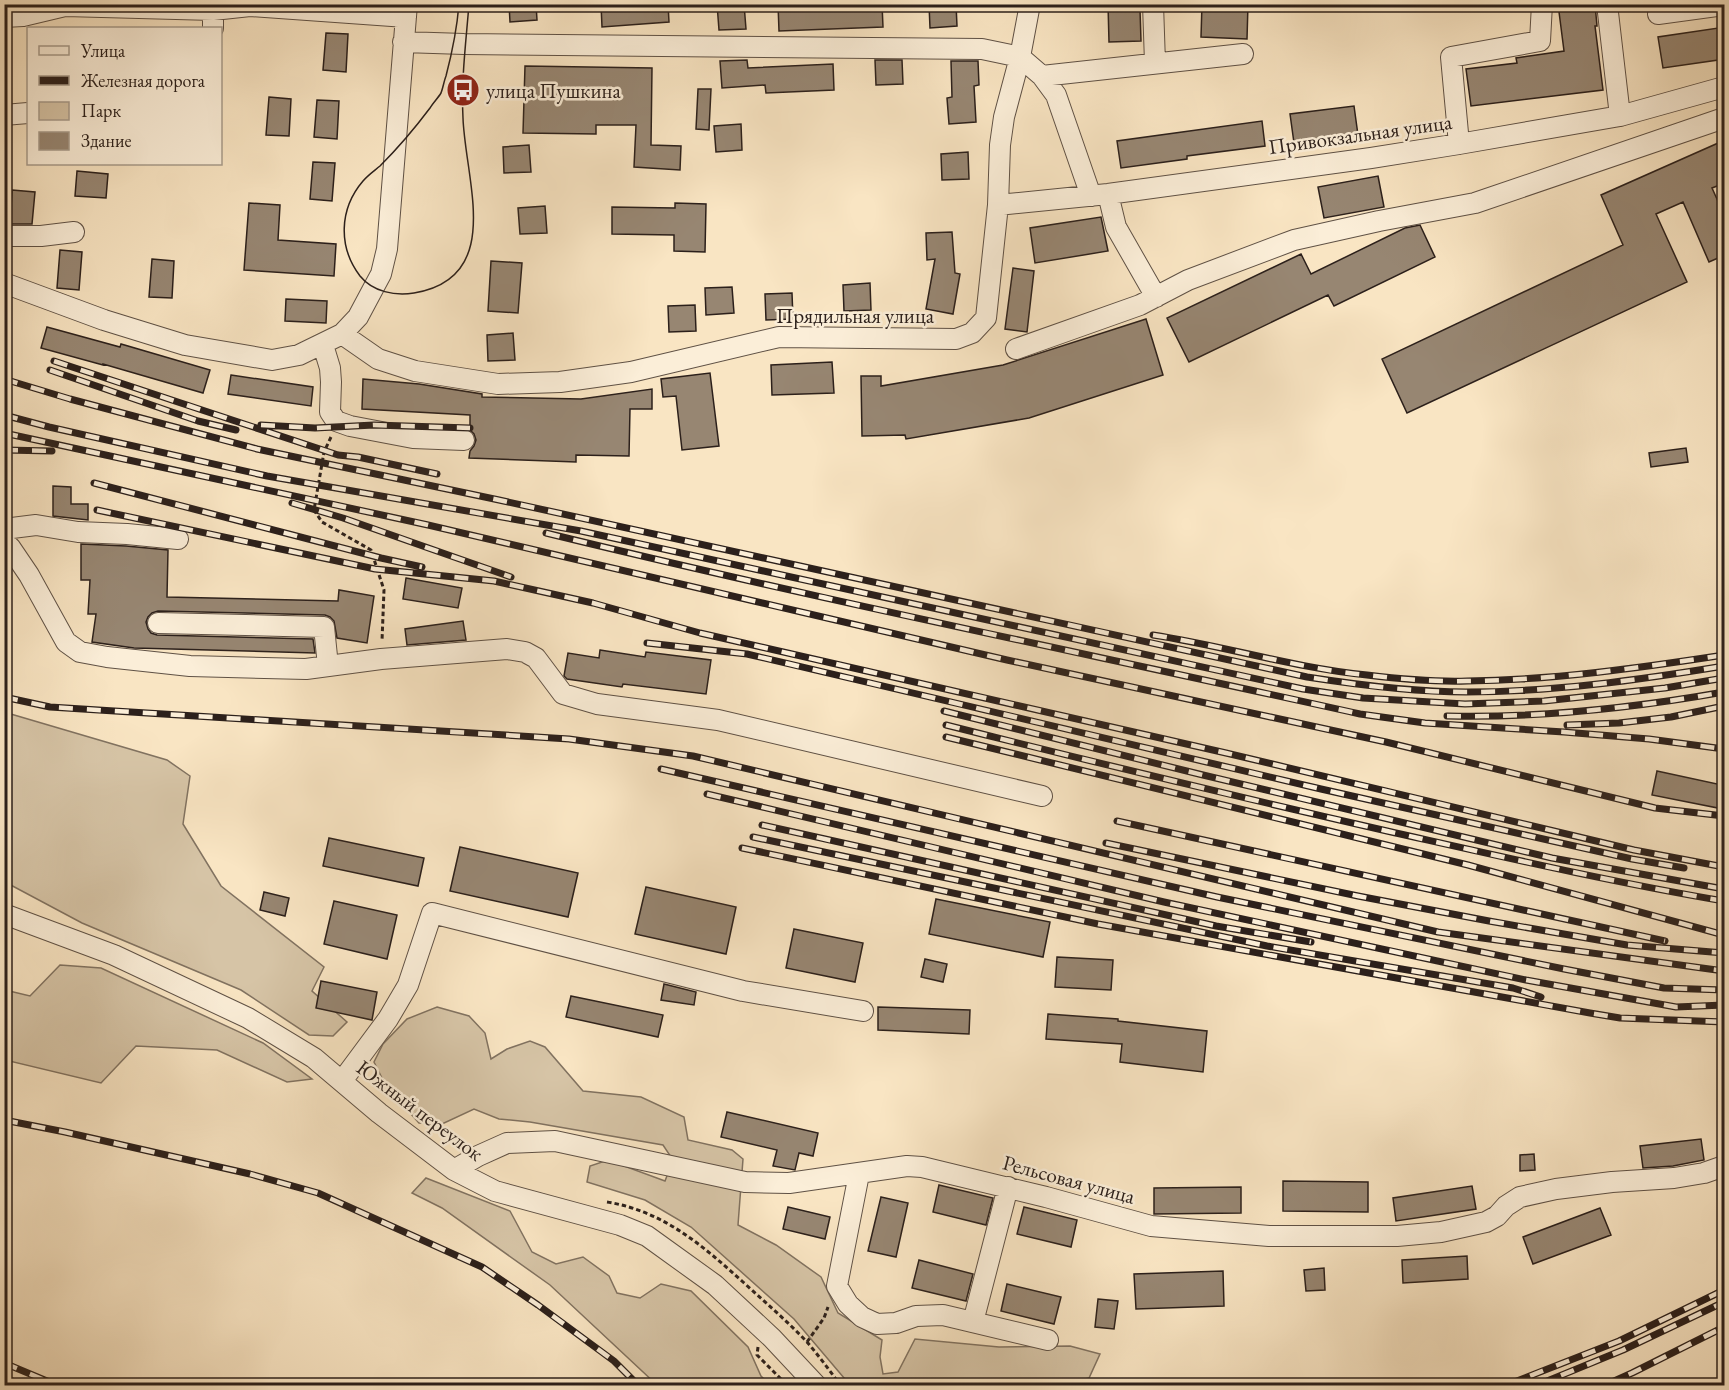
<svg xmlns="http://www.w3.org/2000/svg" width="1729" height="1390" viewBox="0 0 1729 1390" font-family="'EB Garamond',serif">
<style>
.green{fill:#d6c4a6;stroke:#817260;stroke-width:1.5}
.building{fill:#978672;stroke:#2c201b;stroke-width:1.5}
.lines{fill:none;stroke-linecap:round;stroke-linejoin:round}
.minor-casing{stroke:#5f5145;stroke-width:22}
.path{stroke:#2c201b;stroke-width:3;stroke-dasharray:4.5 3;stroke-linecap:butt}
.minor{stroke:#fbeed8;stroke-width:20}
.tram{stroke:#2c201b;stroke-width:1.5}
.rail-casing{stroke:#2c201b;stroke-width:7}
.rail{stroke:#fbeed8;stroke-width:4.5;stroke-dasharray:14;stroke-linecap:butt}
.labels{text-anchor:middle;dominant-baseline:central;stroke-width:5;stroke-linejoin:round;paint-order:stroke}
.poi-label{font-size:21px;fill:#2c201b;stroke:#fbeed8;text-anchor:start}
.street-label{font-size:21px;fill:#2c201b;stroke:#fbeed8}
</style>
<rect width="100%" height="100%" fill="#f9e5c3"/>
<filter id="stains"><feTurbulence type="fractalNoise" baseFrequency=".00333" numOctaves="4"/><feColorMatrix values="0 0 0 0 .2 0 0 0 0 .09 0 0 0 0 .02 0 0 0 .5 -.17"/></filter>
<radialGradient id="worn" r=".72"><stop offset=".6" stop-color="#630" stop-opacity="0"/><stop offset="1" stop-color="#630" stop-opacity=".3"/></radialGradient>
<path class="green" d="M4 712 167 760 190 776 183 824 221 886 324 967 312 991 347 1022 333 1036 309 1035 241 990 82 923 5 882Z
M60 965 101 968 263 1043 312 1079 287 1082 217 1050 136 1046 101 1083 5 1060V990L30 996Z
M437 1007 469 1016 485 1033 491 1059 507 1049 530 1041 545 1047 583 1091 641 1097 684 1117 688 1140 732 1150 743 1159 738 1225 776 1245 821 1277 838 1313 882 1340 880 1357 883 1374 898 1372 915 1339 999 1347 1070 1346 1100 1354 1089 1378 1060 1385H850L794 1319 691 1227 645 1200 587 1182 590 1166 608 1160 665 1181 673 1160 663 1145 530 1122 499 1119 474 1109 442 1124 419 1123 386 1086 374 1062 383 1044 407 1019Z
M426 1178 510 1211 532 1252 556 1264 583 1257 609 1276 617 1293 640 1298 661 1284 691 1291 748 1347 761 1376 770 1385H657L550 1285 442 1208 412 1193Z"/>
<path class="building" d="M509 4H536L537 20 510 22Z
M601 4H668L669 22 602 27Z
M717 4H744L746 29 719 30Z
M778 4H882L883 27 779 31Z
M929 4H956L957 26 930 28Z
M1108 4H1132V10H1140L1141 41 1109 42Z
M1202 4H1248L1247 39 1201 37Z
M1558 4H1595L1597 26H1595L1603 90 1471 106 1466 69 1517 63 1516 58 1564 51Z
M1725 27V59L1663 68 1658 37Z
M326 33 348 34 346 72 323 70Z
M747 60 748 68 833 64 834 90 766 93 765 85 722 88 720 61Z
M875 60H902L903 84 876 85Z
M951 61H978L979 85 974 86 976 122 949 124 947 98 952 97Z
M525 66 652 68 651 145 681 146 680 170 634 167 636 125H596V134L523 133Z
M698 89H711L709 130 696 129Z
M269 97 291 99 289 136 266 135Z
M317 100 339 101 337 139 314 137Z
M1354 106 1358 135 1294 143 1290 114Z
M1262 121 1265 146 1187 156V159L1121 168 1117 141Z
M741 124 742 150 716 152 714 126Z
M1725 140V183L1712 188 1725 217V255L1709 262 1683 202 1656 214 1687 282 1407 413 1382 359 1623 245 1601 195Z
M529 145 531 172 504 173 503 147Z
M968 152 969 179 942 180 941 154Z
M313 162 335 163 332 201 310 199Z
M77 171 108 174 106 198 75 196Z
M1378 176 1384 207 1324 218 1318 187Z
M12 190 35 192 32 224H10Z
M249 203 280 205 278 240 336 244 334 276 244 270Z
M675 203 706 204 705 252 674 251V235L612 234V207L675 208Z
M545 206 547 233 520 234 518 208Z
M1101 217 1108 251 1035 263 1030 228Z
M1420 225 1435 257 1334 306 1328 295 1189 362 1167 318 1301 254 1311 274 1405 228Z
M952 232 955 273 960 274 953 314 926 309 935 259 927 260 926 233Z
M60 250 82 252 79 290 57 288Z
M152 259 174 261 172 298 149 297Z
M491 261 522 263 518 313 488 311Z
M1013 268 1034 271 1027 332 1005 329Z
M870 283 871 310 844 311 843 285Z
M732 287 734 313 706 315 705 288Z
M792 293 793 319 766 320 765 294Z
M286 299 327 301 326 323 285 321Z
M695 305 696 331 669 332 668 306Z
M1146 319 1163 375 1029 418 906 439 905 435 862 436 861 376H881V386L1003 365Z
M47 327 120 347 121 344 210 370 203 393 103 364V365L41 348Z
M513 333 515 360 488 361 487 335Z
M832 362 834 393 772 395 771 365Z
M710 373 719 446 682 450 676 396 663 397 661 379Z
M231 375 313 387 311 406 228 394Z
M363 379 419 384 482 394V397L581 399 652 389V409H630L629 456 576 455V462L469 458 470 451 474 446 476 440 474 434 470 430V415L362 409Z
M1686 448 1688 462 1651 467 1649 453Z
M53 486 71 487V504H88V520L53 516Z
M81 544 126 546 168 550 167 597 338 601 339 590 374 596 367 643 337 638 334 621 330 617 325 615 158 611 152 613 148 617 146 622 148 629 151 633 157 635 313 639 315 653 134 648 92 642 96 614H88L90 580H81Z
M406 578 462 588 458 608 403 599Z
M463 621 466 640 407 645 405 629Z
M600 650 645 657 646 652 711 660 706 694 623 684 622 687 567 679 564 676 568 653 599 658Z
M1657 771 1722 785 1718 808 1652 795Z
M329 838 424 858 418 886 323 866Z
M460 847 578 873 568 917 450 891Z
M646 887 736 907 726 954 635 934Z
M264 892 289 898 285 916 260 910Z
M936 899 1050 922 1043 957 929 934Z
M334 901 397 915 387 959 324 944Z
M794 929 863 943 855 982 786 968Z
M1057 957 1113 960 1111 990 1055 987Z
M925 959 947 964 943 982 921 977Z
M321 981 377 992 372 1020 316 1008Z
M664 984 696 992 694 1005 661 1000Z
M571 996 663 1015 658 1037 566 1017Z
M878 1007 970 1010 969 1034 878 1030Z
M1048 1014 1118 1019V1021L1207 1031 1203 1072 1120 1062 1122 1044 1046 1039Z
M727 1112 818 1133 813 1156 799 1153 795 1170 773 1166 777 1150 721 1137Z
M1701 1139 1704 1160 1673 1166 1643 1168 1640 1146Z
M1534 1154 1535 1170 1520 1171V1155Z
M1283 1181 1368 1182V1212L1283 1211Z
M939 1185 993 1198 986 1225 933 1212Z
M1472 1186 1476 1209 1396 1221 1393 1198Z
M1241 1187V1213L1154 1214V1188Z
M881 1197 908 1203 896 1257 868 1251Z
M788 1207 830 1217 825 1239 783 1229Z
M1024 1207 1077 1220 1071 1247 1017 1234Z
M1600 1208 1611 1235 1533 1264 1523 1237Z
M1467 1256 1468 1279 1403 1283 1402 1260Z
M919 1260 973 1274 966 1301 912 1288Z
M1324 1268 1325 1290 1306 1291 1304 1270Z
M1223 1271 1224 1306 1136 1309 1134 1274Z
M1007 1284 1061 1297 1054 1324 1001 1311Z
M1098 1299 1118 1301 1114 1329 1095 1327Z"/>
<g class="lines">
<g class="minor-casing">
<path id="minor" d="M1153 4 1155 63
M1607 4 1620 116
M1658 14 1724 5
M4 17 23 16 65 6 213 10 250 6 406 17
M213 28V10
M403 42 464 44 982 49 1020 57 1042 76 1056 95 1091 196
M1042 76 1243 54
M4 115 28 113
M1459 144 1451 57 1540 41 1542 4
M1108 194 1116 227 1156 297
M998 205 1108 194 1371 158 1459 144 1620 116 1724 87
M4 236H41L74 232
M4 283 104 320 185 345 272 360 299 355 342 334 358 317 374 287 381 274 387 249 407 4
M342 334 378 359 415 371 498 384 560 382 631 372 779 337 956 339 972 333 986 318 998 205 1000 145 1004 117 1020 57 1030 4
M323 345 330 368 331 382 330 412 336 421 350 426 413 438 464 440
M1016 349 1140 305 1188 280 1294 240 1379 221 1475 203 1724 118
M4 529 36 525 78 532 127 534 178 539
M10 547 29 575 66 642 80 652 107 657 190 666 306 669 381 659 507 649 525 652 536 658 563 694 597 704 718 720 1042 796
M158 623 324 627 328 666
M4 914 114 955 248 1018 314 1058 379 1113 454 1170 495 1191 620 1225 647 1236 715 1285 772 1338 817 1386
M342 1081 388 1019 408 985 432 913 743 991 863 1011
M454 1170 478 1156 507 1143 555 1141 745 1182 789 1183 907 1166 922 1167 1046 1197 1151 1226 1269 1236H1397L1441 1232 1486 1222 1497 1216 1506 1206 1520 1197 1556 1189 1612 1182 1674 1178 1704 1173 1724 1166
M859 1174 837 1286 848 1304 862 1317 877 1324 896 1323 916 1316 943 1315 1048 1340
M973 1322 1008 1187"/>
</g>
<path class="path" d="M331 437 324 452 314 510 322 522 371 550 384 590 382 641
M607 1202C663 1211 702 1245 743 1282 765 1302 787 1321 807 1342 819 1356 830 1371 841 1386
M807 1342 824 1318 828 1307
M758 1347 757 1355 788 1386"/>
<use href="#minor" class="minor"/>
<path class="tram" d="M459 4C457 28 452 53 446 76 444 81 443 88 441 93 438 98 433 103 430 108 415 128 398 148 380 166 374 171 368 175 363 181 339 209 338 247 360 276 373 292 395 296 414 293 505 278 465 180 463 118 461 80 466 42 469 4"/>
<g class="rail-casing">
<path id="rail" d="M54 361 338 455 358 457 437 474
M50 370 198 421 236 430
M4 379 70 399 257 449 499 500 1307 677C1359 685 1412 692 1466 692 1552 692 1639 680 1724 666
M4 415 49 427 267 476 581 531 1303 689 1363 698 1465 704 1544 701 1665 688 1724 678
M261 425 315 428 374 425 470 428
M4 433 428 525 1007 660 1386 742 1655 808 1724 816
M4 450 52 451
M94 483 381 558 422 567
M292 503 343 518 511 577
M97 510 375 569 494 581 593 603 700 633 1226 753 1634 850 1724 867
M546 533C816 599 1089 654 1360 714L1425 723 1564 732 1649 739 1724 749
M1153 635C1225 646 1295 668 1367 675 1400 679 1434 682 1467 681 1553 680 1639 668 1724 655
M647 643 747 654 1321 789 1632 859 1684 868
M4 697 50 707 569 739 693 756 1438 932 1724 971
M944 711 1203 775 1552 858 1724 889
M1447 716C1540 718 1633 708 1724 692
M946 725C1093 762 1239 797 1387 831 1499 856 1611 882 1724 901
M1567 725 1619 723 1671 717 1724 706
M946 737 1468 865 1724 935
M661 769 1217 897 1564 969 1664 988 1724 990
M707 794 1164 902 1526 980 1676 1007 1724 1005
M1117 821 1665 941
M762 825 1216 926 1311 942
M753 837 1267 946 1513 988 1541 997
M1106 843 1358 896 1489 921 1627 945 1724 953
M742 848 1098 924 1590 1013 1620 1018 1724 1022
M4 1120 65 1132 250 1174 318 1193 482 1267 538 1305 614 1361 639 1386
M4 1363 59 1386
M4 1378 26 1386
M1504 1386 1619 1341 1724 1290
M1535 1386 1623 1350 1724 1302
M1603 1386 1632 1373 1724 1327"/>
</g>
<use href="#rail" class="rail"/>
</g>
<defs>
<g id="bus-disc" transform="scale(1.725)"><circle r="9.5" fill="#8f2418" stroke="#fbeed8"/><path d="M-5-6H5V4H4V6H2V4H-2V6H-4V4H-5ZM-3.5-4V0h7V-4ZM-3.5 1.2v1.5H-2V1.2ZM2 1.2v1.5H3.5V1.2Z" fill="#fff"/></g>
</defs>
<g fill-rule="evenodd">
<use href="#bus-disc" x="463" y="90"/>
</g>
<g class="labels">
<g class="poi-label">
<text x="486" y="90">улица Пушкина</text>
</g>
<g class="street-label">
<text transform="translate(1360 134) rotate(-8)">Привокзальная улица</text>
<text x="855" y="315">Прядильная улица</text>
<text transform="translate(420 1110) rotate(37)">Южный переулок</text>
<text transform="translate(1069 1179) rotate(15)">Рельсовая улица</text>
</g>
</g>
<rect width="1729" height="1390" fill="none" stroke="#f9e5c3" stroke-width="24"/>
<rect x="6" y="6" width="1717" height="1378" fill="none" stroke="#2c201b" stroke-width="3"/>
<rect x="12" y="12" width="1705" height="1366" fill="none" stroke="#2c201b" stroke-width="1.5"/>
<rect x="27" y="27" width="195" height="138" fill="#fbeed8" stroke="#a89c8c" stroke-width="1.5"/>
<rect x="39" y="46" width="30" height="9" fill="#fbeed8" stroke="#a89c8c" stroke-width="1.5"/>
<text x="81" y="57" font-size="18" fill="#2c201b">Улица</text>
<rect x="39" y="76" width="30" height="9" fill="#2c201b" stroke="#a89c8c" stroke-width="1.5"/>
<text x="81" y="87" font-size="18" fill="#2c201b">Железная дорога</text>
<rect x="39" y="102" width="30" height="18" fill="#d6c4a6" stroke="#a89c8c" stroke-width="1.5"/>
<text x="81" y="117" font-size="18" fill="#2c201b">Парк</text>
<rect x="39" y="132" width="30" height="18" fill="#978672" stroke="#a89c8c" stroke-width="1.5"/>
<text x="81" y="147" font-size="18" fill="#2c201b">Здание</text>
<rect width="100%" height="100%" filter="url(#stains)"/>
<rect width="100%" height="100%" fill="url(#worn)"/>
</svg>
